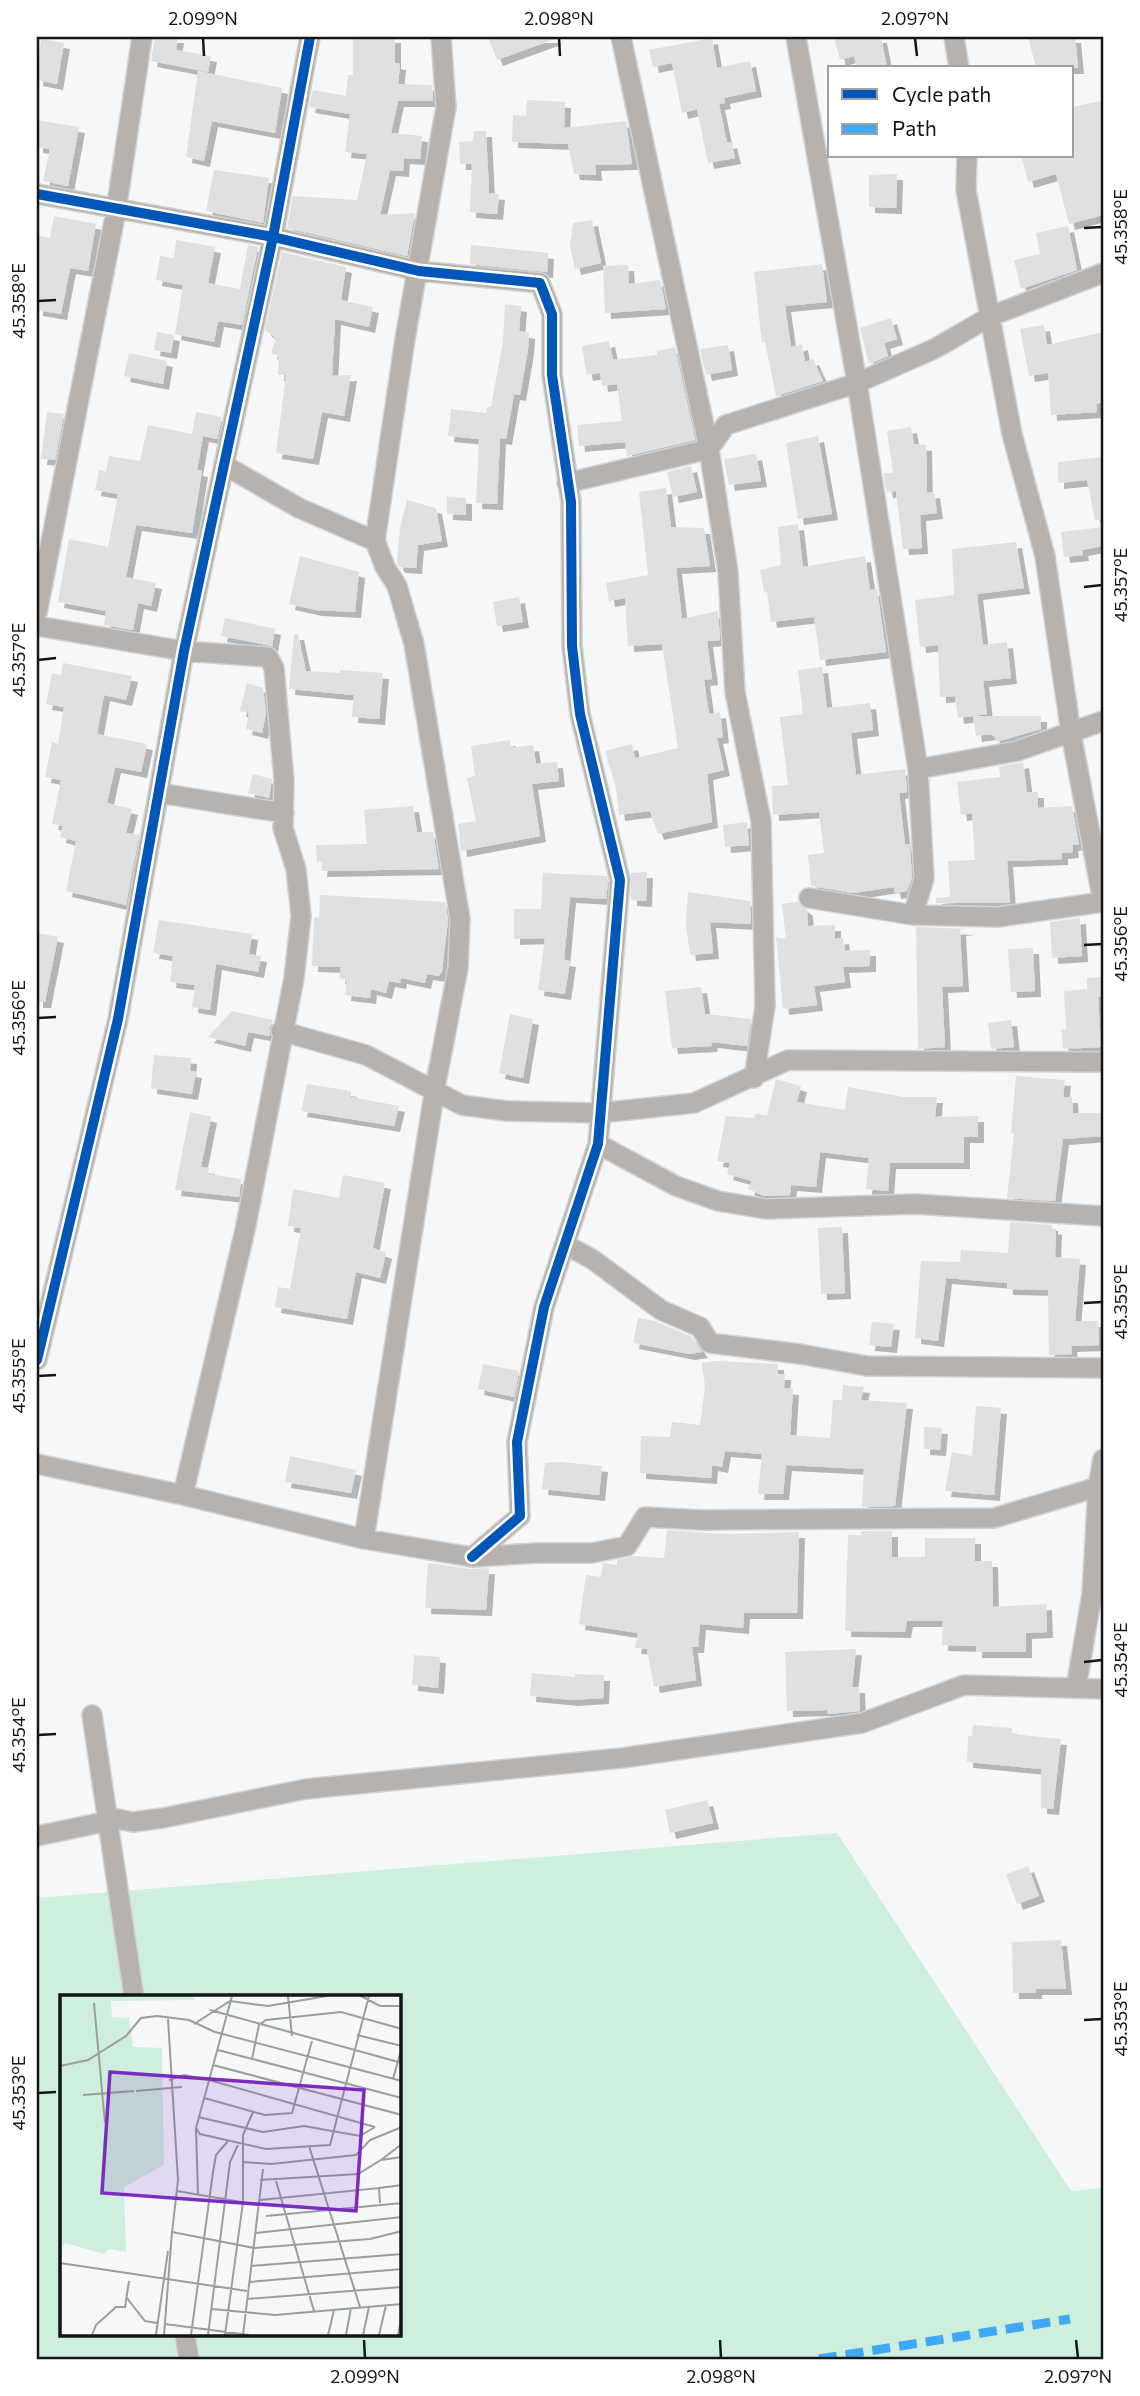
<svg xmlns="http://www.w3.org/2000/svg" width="1140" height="2396" viewBox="0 0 1140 2396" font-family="Commissioner,sans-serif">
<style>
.green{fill:#ceefdc;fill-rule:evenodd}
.building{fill:#dfe0e1;filter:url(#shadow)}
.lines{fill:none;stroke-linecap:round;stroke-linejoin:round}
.minor-casing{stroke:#d2d3d4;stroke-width:22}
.minor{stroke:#b8b2ae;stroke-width:19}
.quiet{stroke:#3fa9f5;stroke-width:9;stroke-dasharray:18 9;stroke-linecap:butt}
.cycleway-casing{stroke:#fff;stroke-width:15}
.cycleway{stroke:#0057b8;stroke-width:10}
.ticks{fill:none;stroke:#141516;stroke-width:2.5}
.inset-road{fill:none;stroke:#9b9d9e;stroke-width:2}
.view{fill:#7b2cbf;fill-opacity:0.15;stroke:#7b2cbf;stroke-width:3.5}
.inset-edge{fill:none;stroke:#141516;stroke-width:3.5}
.neatline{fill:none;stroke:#141516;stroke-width:2.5}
.ticks-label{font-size:18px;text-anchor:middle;fill:#141516}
</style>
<defs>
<filter id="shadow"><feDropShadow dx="6" dy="6" stdDeviation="0" flood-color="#0004"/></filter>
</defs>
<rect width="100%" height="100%" fill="#f5f7f9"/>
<path class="green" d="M837 1833 1071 2191 1103 2188V2359H37V1898ZM61 1997H399V2335H61Z"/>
<path class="building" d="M155 37H178L176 50 211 56 208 72 151 61Z
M353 37H395V63L400 64 398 84 432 85 433 101H398L391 133 422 136 420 159 404 158 403 171 390 170 380 215 415 213 407 256 287 228 293 196 357 200 367 154 345 152 350 114 309 107 313 90 346 96 348 75H353Z
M488 37H555V39L497 60Z
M834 37H881L887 68H857L854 56 840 60Z
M1028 37H1075L1078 68H1036Z
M712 38 717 68 750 61 756 91 724 98 725 103 719 104 727 143 731 142 735 158 708 163 697 109 682 113 672 63 653 67 649 50Z
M41 39 64 43 57 84 37 80Z
M198 71 282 88 275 133 212 121 204 161 186 157Z
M527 100 565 102 564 128 626 121 632 164 595 165 596 175 574 174 568 144 512 142 513 115 526 116Z
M1101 101 1103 215 1069 224 1056 174 1028 182 1021 156H1072V107Z
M37 120 79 127 68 186 43 181 50 149 37 147Z
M474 131H486L489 193 499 194 497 214 470 212 472 164H460L459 142 473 141Z
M214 170 269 178 263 223 206 211Z
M897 174 896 208 869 207V175Z
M54 216 96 224 88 271 70 268 61 314 37 310V235L50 238Z
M592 220 601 263 575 269 570 246 573 223Z
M1068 226 1077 270 1021 289 1014 260 1040 254 1036 233Z
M176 240 215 247 208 283 240 289 248 245 258 247 242 325 218 321 214 342 175 334 183 285 156 280 160 256 174 258Z
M471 245 548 253 547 272 470 264Z
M282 252 346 267 341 300 373 307 369 327 335 319 332 376 351 375 344 416 322 412 313 459 276 453 286 375H278L279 356 271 353 276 338 265 330Z
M822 264 827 302 785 306 791 347 802 344 805 362 813 359 823 381 776 396 765 342 762 343 754 272Z
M628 265 629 284 660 280 666 309 605 313 603 266Z
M505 304 521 306 519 331 529 333 528 349 520 395 514 394 506 439 500 438 497 504 476 503 479 439 448 436 451 409 486 413 487 407H491L503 341Z
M891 318 897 339 884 343 888 356 869 364 860 328Z
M1044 325 1047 345 1103 332V402L1096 404 1097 412 1051 415 1048 373 1029 376 1020 329Z
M157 332 174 335 171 353 154 350Z
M609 341 613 360 657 355V351L675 347 695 440 627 456 625 442 579 446 577 425 622 421 617 384 602 386 600 373 587 375 585 365 582 346Z
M728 345 732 370 706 375 700 349Z
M129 353 167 361 163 384 124 376Z
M47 412 64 414 55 460 41 459Z
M196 412 222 417 217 439 203 436 197 470 202 471 192 533 136 525 126 577 156 583 151 606 138 603 133 630 104 625 106 611 58 602 69 539 108 547 118 494 95 490 99 470 106 472 109 456 140 461 148 425 192 434Z
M911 427 914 444 926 445 927 493 934 492 937 513 920 515 922 548 903 549 896 491 887 492 884 477V473H893L887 431Z
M818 436 832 514 798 519 786 443Z
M756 454 761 481 729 485 724 459Z
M1103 457V520H1095L1087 480 1058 483V462Z
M691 466 697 492 673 497 667 472Z
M666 488 671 527 704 528 710 566 676 568 682 619 718 611 720 640 707 641 712 679 704 680 709 714 720 712 723 737 717 738 724 770 707 774 712 822 658 834 650 811 619 815 616 788 605 751 632 744 635 758 678 748 662 644 628 646 625 598 609 601 606 583 648 575 639 492Z
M447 497 466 498V515L447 514Z
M407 500 436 508 442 541 418 545 416 568 400 567 397 564 400 528Z
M798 524 803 567 865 556 870 590 877 589 886 652 820 660 814 617 771 622 767 592 764 593 760 570 781 565 778 527Z
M1103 527V546L1082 550 1083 555 1064 557 1061 532Z
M1016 542 1024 588 977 594 983 645 1007 642 1011 678 983 681 987 714 958 718 955 696 940 697 938 645 920 647 915 600 954 595 952 549Z
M300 556 359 572 355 612 316 610 289 604Z
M519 597 523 622 497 626 493 602Z
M225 618 275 629 272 646 221 636Z
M294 634H298L306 671 340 673V670L383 673 379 719 352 717 354 695 289 689Z
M63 663 132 676 126 700 104 695 97 734 147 744 141 772 115 767 107 803 132 809 126 833 139 835 126 905 66 891 76 841 60 837 63 826 52 824 61 780 45 777 52 742 58 744 64 707 46 704 52 673 61 675Z
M822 667 827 708 870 703 873 730 851 733 856 775 905 769 907 792 899 793 905 845 910 844V850L912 877 907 891 895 893 894 887 853 893 811 886 808 855 824 853 819 812 773 815 772 786 788 785 780 717 803 714 798 670Z
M247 683 263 688 266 713 262 733 246 729 249 713 240 711Z
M973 716H1041V729L996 742 995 737 990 734 976 736Z
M510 740 511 748 533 745 536 764 557 762 559 781 532 784 540 836 461 851 458 824 476 821 467 778 475 776 471 746Z
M1023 762 1027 792H1038V808L1072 806 1079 844 1072 845 1073 852 1062 853V859L1007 861 1010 903H936V898L950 897 948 861 975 860 972 813 961 815 957 782 1000 777 999 767Z
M253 774 272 779 269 798 248 793Z
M413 806 417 832H433L439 869 321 871 322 861 317 862 316 845 367 844 364 810Z
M747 822 749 845 725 847 723 825Z
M647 872 646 901 631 900V873Z
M543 873 607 876 608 881 606 899 570 897 564 960 570 961 565 994 538 990 545 938 514 939V909H541Z
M688 892 750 901 751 924 710 922 713 953 690 955 686 924Z
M320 895 445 902 448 920 442 971 439 976 427 974 425 983 401 978 400 983 389 981 386 993 371 989 370 998 345 995 347 980 339 978 341 967 312 966 314 917 319 918Z
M797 902 807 910 808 926 835 925V939L843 938 845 951 870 950V966L843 967 845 982 814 986 817 1005 783 1009 776 937 786 939 782 904Z
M1080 918 1082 956 1052 958 1050 922Z
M159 920 252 934 249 954 261 956 258 972 216 964 210 1010 192 1007 195 985 170 982 173 956 153 953Z
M916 927 968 929 960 930 963 986 942 987 945 1047 918 1049Z
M37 933 58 937 45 1002H37Z
M1033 948 1035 991 1011 992 1008 949Z
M1103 977V997H1098L1101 1047 1063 1049 1062 1029H1066L1064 991 1087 989V978Z
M701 987 705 1014 751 1019 747 1046 712 1042 711 1046 672 1048 665 991Z
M232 1011 273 1020 269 1028 270 1036 248 1032 245 1046 208 1037Z
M510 1014 533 1019 523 1078 499 1073Z
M1011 1020 1014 1047 991 1049 988 1023Z
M154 1055 191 1058 190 1071 196 1072 192 1094 151 1088Z
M1016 1076 1065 1080 1063 1097H1072L1073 1113H1103V1136L1063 1139 1055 1201 1007 1198 1014 1133H1011Z
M776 1079 801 1086 797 1102 845 1110 848 1087 903 1097H937L935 1117 978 1116V1137H964V1163H890L888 1191 866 1189 869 1158 820 1152 816 1187 791 1185 790 1195 764 1196 748 1189 752 1181 727 1174 730 1163 717 1161 726 1116 754 1118 756 1113 767 1116Z
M307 1084 351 1091V1097L399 1106 394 1126 301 1111Z
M190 1112 211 1117 201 1167 209 1168 208 1174 241 1179 239 1197 175 1190Z
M343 1175 385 1183 373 1248 386 1253 380 1278 356 1272 347 1319 275 1307 278 1287 290 1289 301 1228 288 1226 293 1189 339 1198Z
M1010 1222 1052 1225V1228L1056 1229 1055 1257 1080 1259 1075 1321H1098L1099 1345 1071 1346 1072 1354 1049 1355 1048 1290 1007 1289V1283L946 1278 938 1341 915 1338 921 1261 960 1262 961 1250 1008 1253Z
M842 1227 845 1293 821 1294 818 1228Z
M638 1318 655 1321 692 1337 702 1352 689 1354 633 1343Z
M872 1322 894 1324 891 1347 869 1345Z
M716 1361 778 1364V1374H785L784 1388 793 1389 790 1435 830 1438 833 1400H842L843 1385 864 1387 861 1400 907 1403 895 1506 862 1507 864 1469 786 1465 783 1494H758L762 1454 725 1451 722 1467 712 1465 711 1478 640 1473 641 1436 670 1437 672 1422 700 1425 705 1387 702 1363Z
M483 1364 519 1371 514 1397 478 1389Z
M976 1406 1001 1408 994 1495 945 1491 952 1452 972 1456Z
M924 1427 942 1428 940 1450 924 1449Z
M290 1456 356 1470 351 1493 285 1482Z
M560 1462 602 1466 599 1495 542 1489 545 1463Z
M667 1530 724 1534 799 1532 797 1613H744L743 1628 700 1624 698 1647H692L696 1680 654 1687 647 1649 635 1648 638 1633 579 1624 586 1575 601 1577 603 1563 617 1565V1560L634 1556 664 1558Z
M861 1531H892V1557H925V1538H975V1561H992L993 1607 1046 1604 1047 1632 1026 1633V1652H976V1646L942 1645 943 1621H907L905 1632 845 1631 848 1535H861Z
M428 1563 470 1569 489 1568 486 1610 425 1608Z
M856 1649 852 1687H859L860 1711 828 1714 827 1710 787 1711 785 1652Z
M414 1655 440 1657 438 1688 412 1685Z
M532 1673 575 1677V1674L604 1675 603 1698 572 1700 530 1696Z
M973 1725 1012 1728V1734L1061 1739 1053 1809 1041 1808V1769L967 1762 968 1736H972Z
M707 1800 713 1823 670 1833 665 1810Z
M1028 1866 1039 1896 1017 1904 1006 1874Z
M1061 1940 1066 1989H1036V1993H1013L1012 1942Z"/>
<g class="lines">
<g class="minor-casing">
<path id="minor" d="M621 37 709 449 728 572 735 692 761 821 765 1006 754 1078
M796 37 857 383 918 769 924 878 913 915
M954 37 959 68
M967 156 966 190 1012 434 1045 556 1071 733 1103 902
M37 194 273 237 419 271 540 283 552 314V375L571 502 572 646 580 714 620 880 598 1144 544 1307 517 1442 520 1516 472 1557
M224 465 299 508 375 541
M567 483 709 449 726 425 857 383 936 348 991 316 1103 273
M37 613 116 211 142 37
M37 626 184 651 268 657 274 668 284 780 283 828 296 869 301 916 294 978 245 1230 183 1495
M918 769 1017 751 1103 721
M159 793 284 813
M809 898 913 915 998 917 1103 902
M281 1031 366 1055 462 1105 506 1111 600 1113 694 1103 788 1060 1103 1062
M598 1144 676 1186 718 1201 766 1209 915 1204 1103 1216
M566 1245 592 1259 661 1310 700 1327 710 1343 800 1354 867 1366 1103 1368
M37 1360 118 1019 184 651 273 237 310 37
M37 1464 183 1495 364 1539 472 1557 537 1553H592L627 1546 645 1517 702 1520 994 1518 1098 1487
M364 1539 435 1088 458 968 460 919 414 644 397 586 385 567 375 541 405 339 446 107 441 37
M1076 1688 1092 1594 1098 1487 1103 1459
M92 1715 134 1997
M37 1836 118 1819 133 1822 163 1818 306 1789 622 1758 862 1723 964 1685 1103 1689
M185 2335 189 2359"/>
</g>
<use href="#minor" class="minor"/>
<path class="quiet" d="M819 2359 1070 2319"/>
<g class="cycleway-casing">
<path id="cycleway" d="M37 194 273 237 419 271 540 283 552 314V375L571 502 572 646 580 714 620 880 598 1144 544 1307 517 1442 520 1516 472 1557
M37 1360 118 1019 184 651 273 237 310 37"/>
</g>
<use href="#cycleway" class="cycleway"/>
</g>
<path class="ticks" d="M203 38 204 56M559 38 560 56M915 38 917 56M1084 228 1102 227M38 301 56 300M1084 587 1102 585M38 660 56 658M1084 945 1102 944M38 1018 56 1017M1084 1303 1102 1302M38 1376 56 1375M1084 1662 1102 1660M38 1735 56 1734M1084 2020 1102 2019M38 2093 56 2092M364 2340 365 2358M720 2340 721 2358M1076 2340 1078 2358"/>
<g transform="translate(60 1995)">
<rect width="341" height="341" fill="#f5f7f9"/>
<path d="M0 1H133L135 5 51 6 52 22 69 23 73 52 102 53 104 170 64 192 66 257 49 254 44 259 5 248 0 257Z" fill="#ceefdc"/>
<path class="inset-road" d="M228 1 232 41M301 1 320 11H342M34 8 45 128M150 15 342 68M108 24 118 185 112 238M134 29 170 6 208 11 267 1M297 40 342 51M158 55 342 103M192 64 199 30 206 25 281 17 342 34M153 70 342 120M0 71 28 65 66 41 81 23 97 21 129 25 155 37 342 86M333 84 342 52M109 85 124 80 149 85 315 132M76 96 122 92M23 100 74 96M144 103 205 120 232 118 252 46M138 122 203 137 244 131 300 141 315 132M136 133 140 139 206 154 270 150 309 1M249 151 300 312M321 165 342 149M184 167 211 169 296 160 310 145 342 132M200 185 298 179 321 165 342 162M216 186 254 316M319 193 342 190M117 196 199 210M138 200 136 133 172 1M200 205 319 193 320 208M206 221 342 208M196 238 342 222M0 268 187 296M191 271 342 259M189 287 342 274M66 302 85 326 97 328M187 304 342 292M152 314 215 320 342 309M105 329 189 340M32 340 36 330 56 312H65L69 286M96 340 108 256M104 340 112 237 194 253 310 244 342 236M131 340 153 177 156 160 168 146M148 340 170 167 178 150M165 340 183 207V140L193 117M183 340 203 174M268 340 274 315M286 340 291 313M303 340 309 312M319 340 326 310M338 340 342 319"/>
<path class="view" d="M50 77 304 95 296 216 42 198Z"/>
<rect width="341" height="341" class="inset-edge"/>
</g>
<rect width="1140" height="2396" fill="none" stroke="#ffffff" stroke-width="77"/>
<rect x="828" y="66" width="245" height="91" fill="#ffffff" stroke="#a1a1a2" stroke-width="2"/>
<rect x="842" y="89" width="35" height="10" fill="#0057b8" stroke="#a1a1a2" stroke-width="2"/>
<text x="892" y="102" font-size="21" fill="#141516">Cycle path</text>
<rect x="842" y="124" width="35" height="10" fill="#3fa9f5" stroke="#a1a1a2" stroke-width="2"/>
<text x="892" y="136" font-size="21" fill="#141516">Path</text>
<rect x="38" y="38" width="1064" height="2320" class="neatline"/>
<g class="ticks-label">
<text x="203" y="25">2.099°N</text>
<text x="559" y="25">2.098°N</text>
<text x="915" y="25">2.097°N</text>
<text transform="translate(1121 227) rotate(-90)" y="6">45.358°E</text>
<text transform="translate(19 301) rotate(-90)" y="6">45.358°E</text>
<text transform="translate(1121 585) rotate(-90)" y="6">45.357°E</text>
<text transform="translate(19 660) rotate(-90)" y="6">45.357°E</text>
<text transform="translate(1121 944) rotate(-90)" y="6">45.356°E</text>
<text transform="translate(19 1018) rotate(-90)" y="6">45.356°E</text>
<text transform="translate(1121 1302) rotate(-90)" y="6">45.355°E</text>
<text transform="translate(19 1376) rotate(-90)" y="6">45.355°E</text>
<text transform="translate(1121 1660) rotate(-90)" y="6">45.354°E</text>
<text transform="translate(19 1735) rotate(-90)" y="6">45.354°E</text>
<text transform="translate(1121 2019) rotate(-90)" y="6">45.353°E</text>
<text transform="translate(19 2093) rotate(-90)" y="6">45.353°E</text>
<text x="365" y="2383">2.099°N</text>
<text x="721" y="2383">2.098°N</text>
<text x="1078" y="2383">2.097°N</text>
</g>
</svg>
